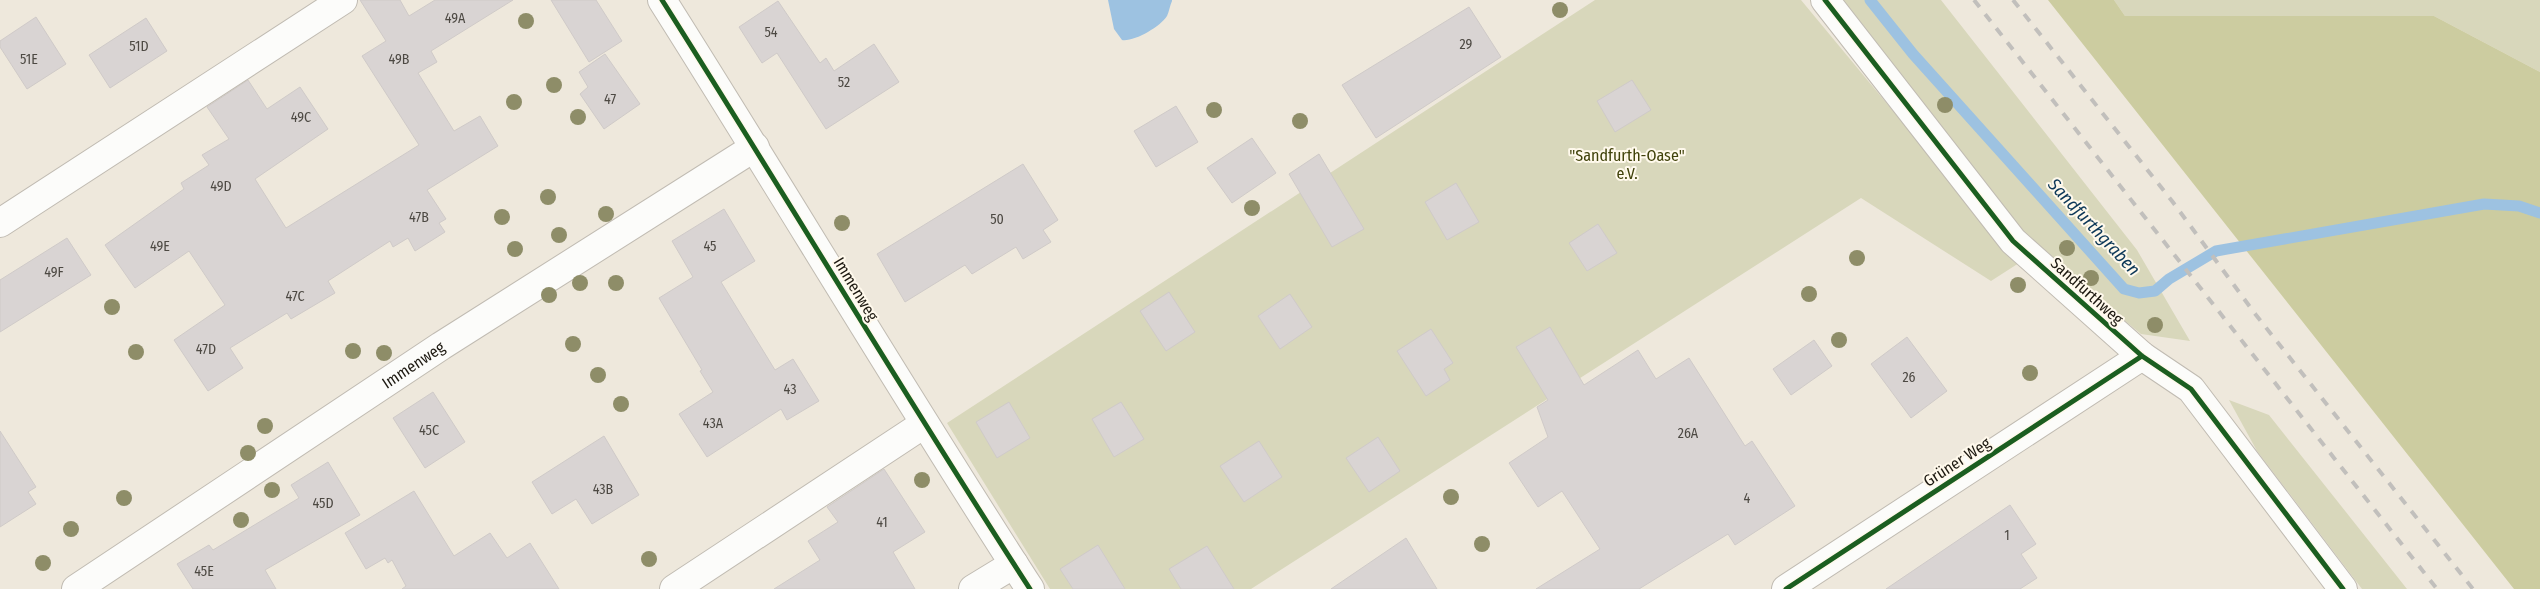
<svg xmlns="http://www.w3.org/2000/svg" width="2540" height="589" viewBox="0 0 2540 589" font-family="'Fira Sans Condensed',sans-serif">
<style>
.green{fill:#d8d7bb}
.forest{fill:#cccca0}
.water{fill:#9dc2e1}
.lines{fill:none;stroke-linecap:round;stroke-linejoin:round}
.stream{stroke:#9dc2e1;stroke-width:11}
.building{fill:#d9d4d3;stroke:#cfcac8}
.minor-casing{stroke:#c0bbb2;stroke-width:30}
.minor{stroke:#fcfcfa;stroke-width:28}
.rail{stroke:#c1bfbc;stroke-width:4;stroke-dasharray:9 9;stroke-linecap:butt}
.cycleway-casing{stroke:#fff9ec;stroke-width:8}
.cycleway{stroke:#1b5e20;stroke-width:5}
.tree{fill:#8e8d68}
.labels{text-anchor:middle;dominant-baseline:central;stroke-width:4;stroke-linejoin:round;paint-order:stroke}
.number-label{font-size:14px;fill:#4d4943}
.park-label{font-size:16px;fill:#40420a;stroke:#fff9ec}
.street-label{font-size:16px;fill:#1c1810;stroke:#fff9ec}
.water-label{font-size:18px;font-style:italic;fill:#0d3858;stroke:#fff9ec}
</style>
<rect width="100%" height="100%" fill="#eee8dc"/>
<path class="green" d="M1595 0H1801L2019 263 1991 281 1861 198 1251 589H1050L947 423Z
M1837 0H1941L2137 250 2190 341 2141 334 2033 245Z
M2114 0H2540V72L2434 16H2125Z
M2229 400 2269 415 2407 589H2362L2257 451Z"/>
<path class="forest" d="M2048 0H2114L2125 16H2434L2540 72V589H2514Z"/>
<path class="water" d="M1108 0H1172V1C1170 5 1169 12 1167 16 1160 27 1134 42 1122 40L1114 29Z"/>
<g class="lines">
<path class="stream" d="M1870 0 1913 54 2124 289 2139 293 2155 291 2169 279 2216 251 2484 204 2519 206 2540 213"/>
</g>
<path class="building" d="M360 0H400L409 16 435 0H513L431 51 437 62 418 73 454 131 480 116 498 146 427 190 446 219 439 223 445 232 415 251 408 238 393 247 390 241 328 281 335 293 291 319 287 313 230 348 243 368 208 391 174 340 225 305 189 251 135 288 105 245 184 189 181 183 209 165 202 155 229 139 207 107 248 80 267 109 300 87 328 129 255 179 286 228 419 145 362 56 386 41Z
M551 0H596L622 41 589 62Z
M778 1 820 63 826 58 834 71 874 44 899 82 826 129 777 53 762 63 739 27Z
M1469 7 1501 57 1376 138 1342 85Z
M36 17 66 64 27 89 0 47V41Z
M146 18 167 51 110 88 89 55Z
M605 54 640 104 604 129 580 94 588 87 579 72Z
M1632 80 1651 110 1615 132 1597 101Z
M1176 106 1198 142 1156 167 1134 131Z
M1252 138 1276 173 1232 203 1207 168Z
M1319 154 1364 229 1332 247 1289 174Z
M1023 164 1058 220 1043 230 1051 242 1023 259 1016 247 972 274 965 265 905 302 877 254Z
M1456 183 1479 222 1447 240 1425 202Z
M724 209 755 261 721 282 775 370 793 359 819 401 787 420 781 409 707 457 679 414 713 392 700 371 702 370 659 298 693 277 672 241Z
M1598 224 1617 253 1587 271 1569 243Z
M67 238 91 275 0 332V280Z
M1169 292 1195 332 1166 351 1140 311Z
M1290 294 1312 327 1280 349 1258 316Z
M1550 327 1584 385 1638 350 1656 379 1689 358 1745 446 1752 441 1795 506 1735 545 1728 534 1639 589H1536L1600 549 1562 491 1538 507 1509 463 1548 437 1537 407 1548 400 1516 347Z
M1431 329 1453 363 1444 369 1450 380 1426 396 1397 351Z
M1907 337 1947 391 1911 418 1871 364Z
M1814 340 1832 366 1791 395 1773 369Z
M433 392 465 442 425 468 393 418Z
M1009 402 1030 438 997 458 976 422Z
M1121 402 1144 439 1114 457 1092 419Z
M0 431 36 487 28 492 36 504 0 527Z
M604 436 639 495 592 524 576 499 552 514 532 482Z
M1378 437 1400 471 1369 492 1346 458Z
M1259 441 1282 477 1244 502 1220 466Z
M328 462 360 515 265 570 276 589H193L177 564 209 545 213 550 299 498 291 485Z
M884 469 925 532 893 552 915 589H774L820 560 808 541 838 522 827 507Z
M414 491 454 556 490 533 507 558 530 543 559 589H402L406 586 392 560 388 563 385 558 366 569 345 533Z
M2010 505 2036 544 2021 554 2037 578 2020 589H1886Z
M1406 538 1437 589H1331Z
M1098 545 1125 589H1073L1060 569Z
M1207 546 1234 589H1181L1169 569Z"/>
<g class="lines">
<g class="minor-casing">
<g id="minor">
<path d="M662 0C786 196 904 395 1030 589"/>
<path d="M1825 0 2013 241 2142 356 2191 389 2343 589"/>
<path d="M0 223 343 0"/>
<path id="s1" d="M76 589 441 346 755 147"/>
<path d="M674 589 924 424"/>
<path d="M973 589 1014 564"/>
<path d="M1786 589 2142 356"/>
</g>
</g>
<use href="#minor" class="minor"/>
<path class="rail" d="M1974 0 2437 589
M2013 0 2172 201 2256 315 2473 589"/>
<g class="cycleway-casing">
<path id="cycleway" d="M662 0C786 196 904 395 1030 589
M1825 0 2013 241 2142 356 2191 389 2343 589
M1786 589 2142 356"/>
</g>
<use href="#cycleway" class="cycleway"/>
</g>
<g class="tree">
<circle cx="1560" cy="10" r="8"/>
<circle cx="526" cy="21" r="8"/>
<circle cx="554" cy="85" r="8"/>
<circle cx="514" cy="102" r="8"/>
<circle cx="1945" cy="105" r="8"/>
<circle cx="1214" cy="110" r="8"/>
<circle cx="578" cy="117" r="8"/>
<circle cx="1300" cy="121" r="8"/>
<circle cx="548" cy="197" r="8"/>
<circle cx="1252" cy="208" r="8"/>
<circle cx="606" cy="214" r="8"/>
<circle cx="502" cy="217" r="8"/>
<circle cx="842" cy="223" r="8"/>
<circle cx="559" cy="235" r="8"/>
<circle cx="2067" cy="248" r="8"/>
<circle cx="515" cy="249" r="8"/>
<circle cx="1857" cy="258" r="8"/>
<circle cx="2091" cy="278" r="8"/>
<circle cx="580" cy="283" r="8"/>
<circle cx="616" cy="283" r="8"/>
<circle cx="2018" cy="285" r="8"/>
<circle cx="1809" cy="294" r="8"/>
<circle cx="549" cy="295" r="8"/>
<circle cx="112" cy="307" r="8"/>
<circle cx="2155" cy="325" r="8"/>
<circle cx="1839" cy="340" r="8"/>
<circle cx="573" cy="344" r="8"/>
<circle cx="353" cy="351" r="8"/>
<circle cx="136" cy="352" r="8"/>
<circle cx="384" cy="353" r="8"/>
<circle cx="2030" cy="373" r="8"/>
<circle cx="598" cy="375" r="8"/>
<circle cx="621" cy="404" r="8"/>
<circle cx="265" cy="426" r="8"/>
<circle cx="248" cy="453" r="8"/>
<circle cx="922" cy="480" r="8"/>
<circle cx="272" cy="490" r="8"/>
<circle cx="1451" cy="497" r="8"/>
<circle cx="124" cy="498" r="8"/>
<circle cx="241" cy="520" r="8"/>
<circle cx="71" cy="529" r="8"/>
<circle cx="1482" cy="544" r="8"/>
<circle cx="649" cy="559" r="8"/>
<circle cx="43" cy="563" r="8"/>
</g>
<g class="labels">
<g class="number-label">
<text x="455" y="18">49A</text>
<text x="771" y="32">54</text>
<text x="1466" y="44">29</text>
<text x="139" y="46">51D</text>
<text x="29" y="59">51E</text>
<text x="399" y="59">49B</text>
<text x="844" y="82">52</text>
<text x="610" y="99">47</text>
<text x="301" y="117">49C</text>
<text x="221" y="186">49D</text>
<text x="419" y="217">47B</text>
<text x="997" y="219">50</text>
<text x="160" y="246">49E</text>
<text x="710" y="246">45</text>
<text x="54" y="272">49F</text>
<text x="295" y="296">47C</text>
<text x="206" y="349">47D</text>
<text x="1909" y="377">26</text>
<text x="790" y="389">43</text>
<text x="713" y="423">43A</text>
<text x="429" y="430">45C</text>
<text x="1688" y="433">26A</text>
<text x="603" y="489">43B</text>
<text x="1747" y="498">4</text>
<text x="323" y="503">45D</text>
<text x="882" y="522">41</text>
<text x="2007" y="535">1</text>
<text x="204" y="571">45E</text>
</g>
<g class="park-label">
<text x="1627" y="155">"Sandfurth-Oase"<tspan x="1627" dy="18">e.V.</tspan></text>
</g>
<g class="street-label">
<text transform="translate(856 289) rotate(59)">Immenweg</text>
<text transform="translate(2087 291) rotate(42)">Sandfurthweg</text>
<text stroke="none"><textPath href="#s1" startOffset="405">Immenweg</textPath></text>
<text transform="translate(1957 462) rotate(-33)">Grüner Weg</text>
</g>
<g class="water-label">
<text transform="translate(2094 227) rotate(47)">Sandfurthgraben</text>
</g>
</g>
</svg>
